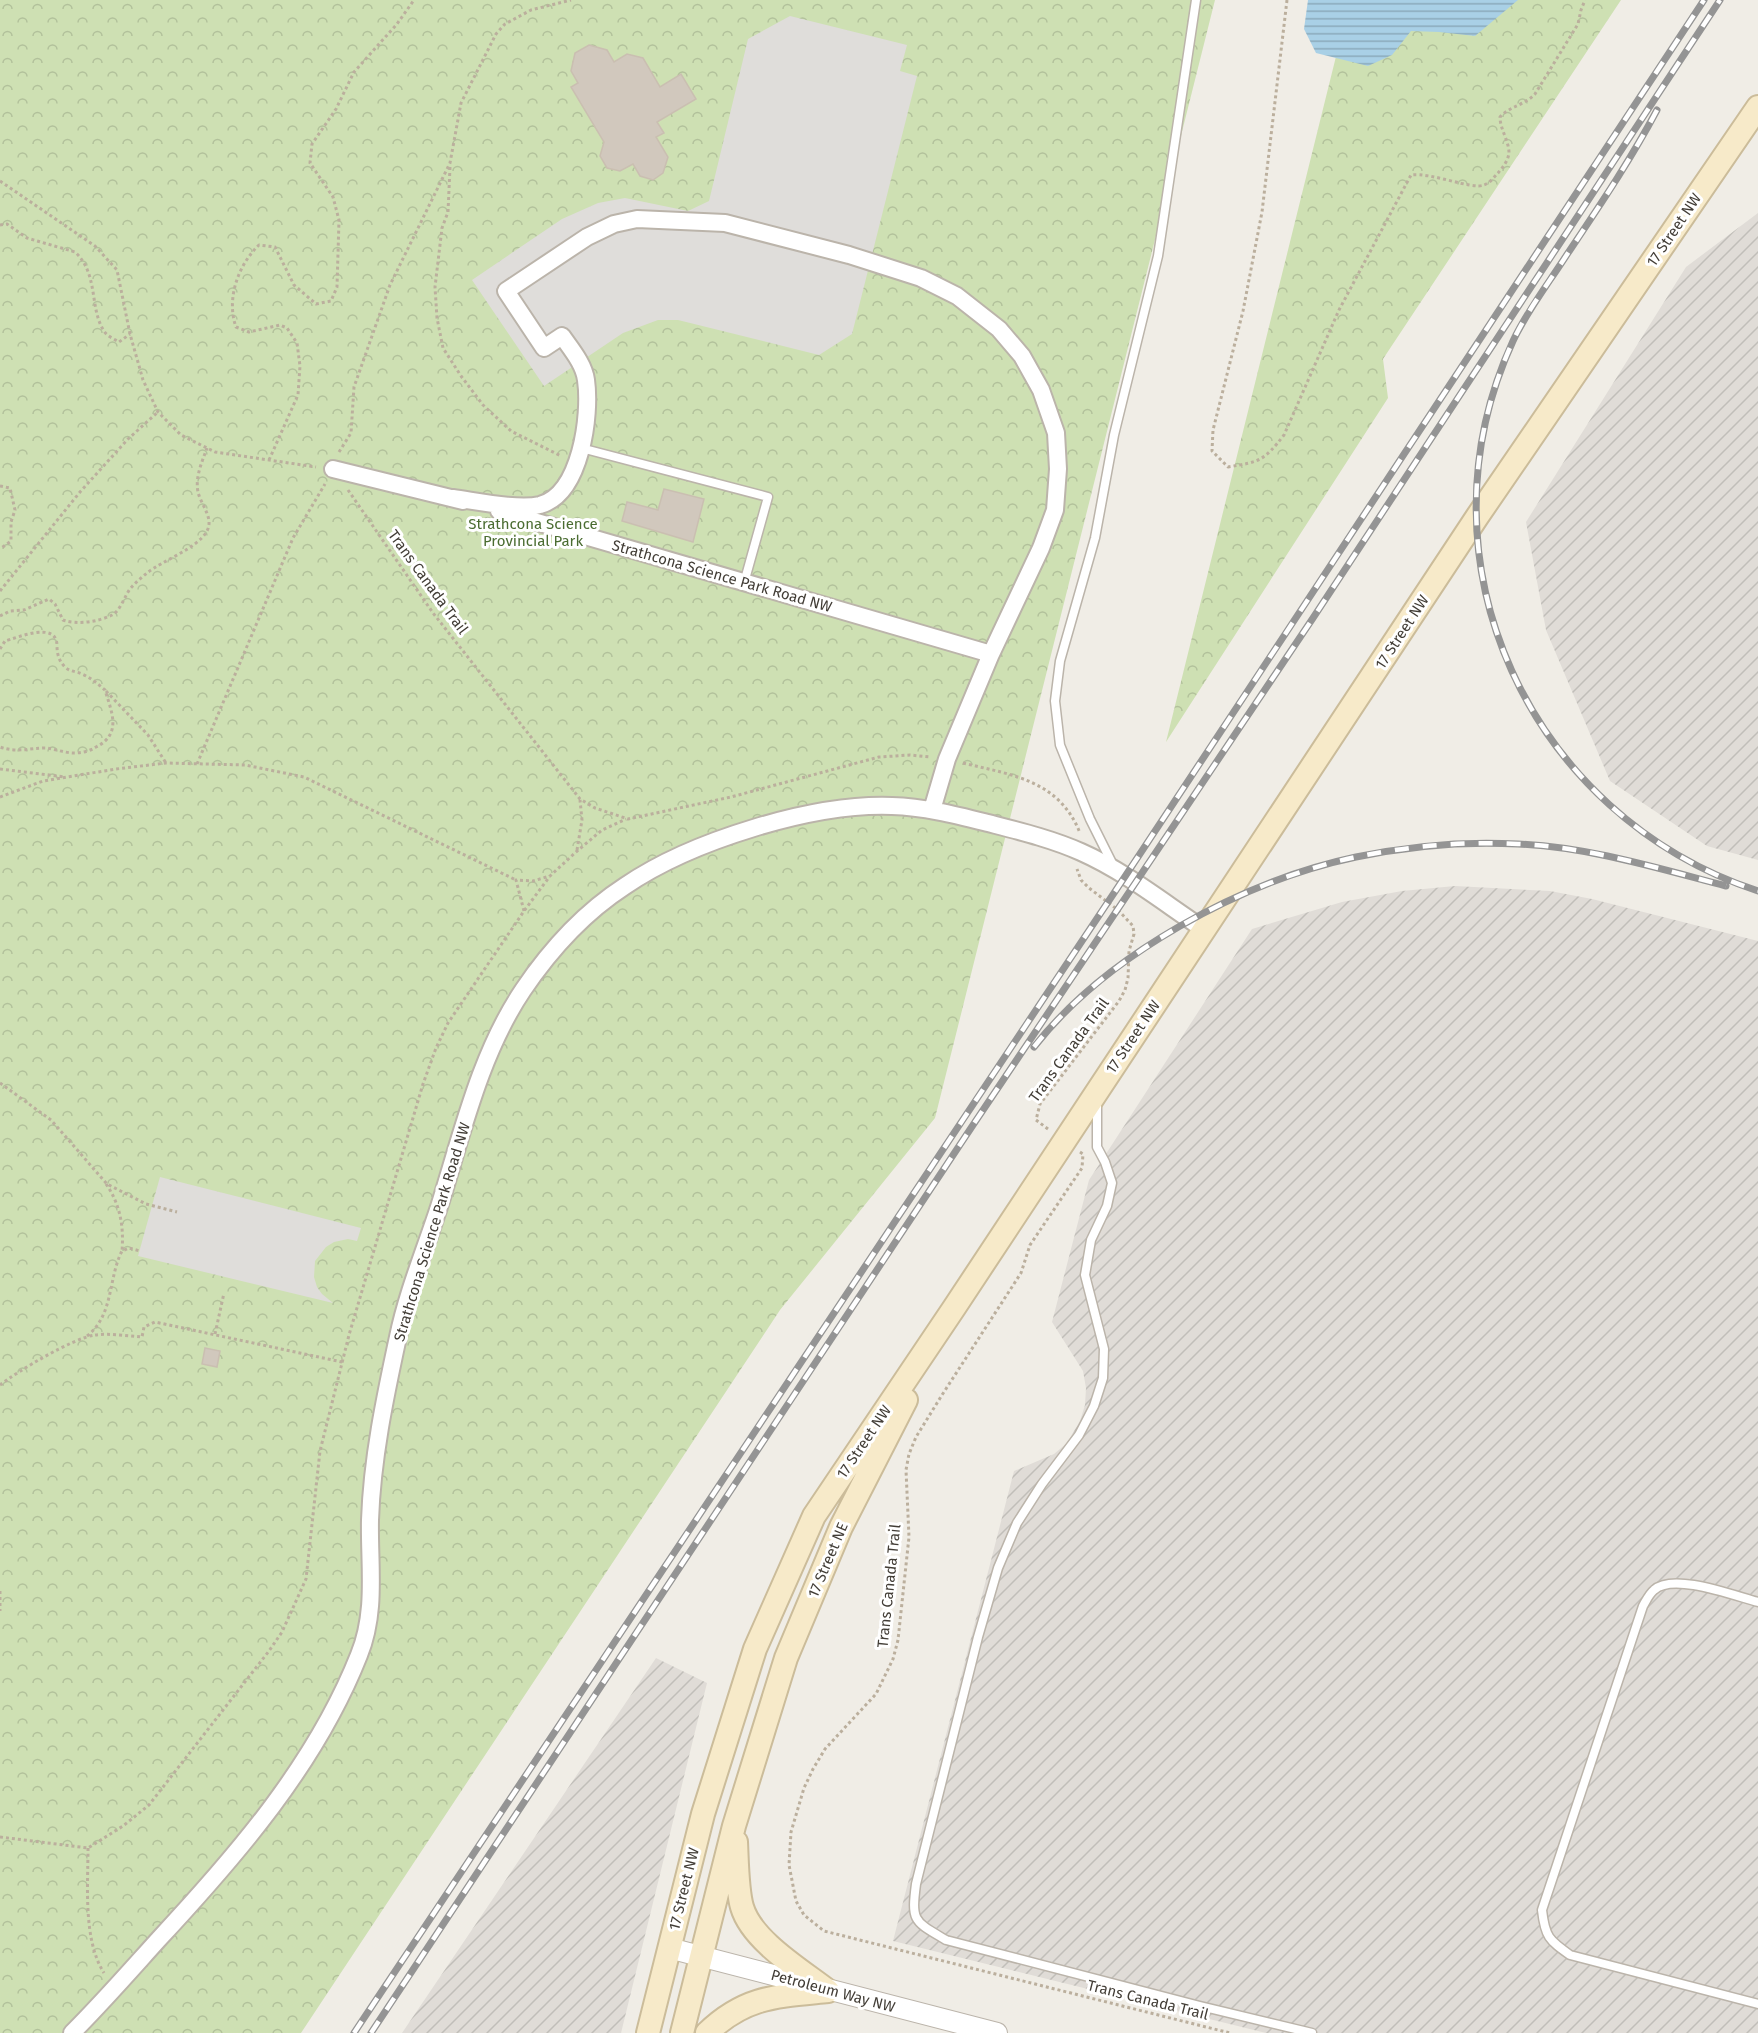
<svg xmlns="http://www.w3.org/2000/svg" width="1758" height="2033" viewBox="0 0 1758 2033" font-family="'Fira Sans',sans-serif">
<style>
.industrial{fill:url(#industrial-furrows)}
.park{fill:url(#park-crowns)}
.parking{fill:#dfddda}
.water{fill:url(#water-rules)}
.building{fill:#d1c8bd;stroke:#cabfb1;stroke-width:1.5}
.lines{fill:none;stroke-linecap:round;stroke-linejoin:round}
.service-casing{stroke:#bbb4aa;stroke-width:11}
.minor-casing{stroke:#bbb4aa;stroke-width:20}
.tertiary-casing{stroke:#bbb4aa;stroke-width:22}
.secondary-casing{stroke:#cbbc9a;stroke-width:26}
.path{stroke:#bbaf9d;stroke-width:3;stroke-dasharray:3 3;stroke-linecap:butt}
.service{stroke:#fff;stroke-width:8}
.minor{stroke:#fff;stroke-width:16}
.tertiary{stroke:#fff;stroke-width:20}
.secondary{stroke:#f7eac9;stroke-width:22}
.rail-casing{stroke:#949494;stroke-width:7}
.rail{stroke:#fff;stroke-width:4.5;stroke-dasharray:14;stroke-linecap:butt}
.labels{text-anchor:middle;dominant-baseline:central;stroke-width:6;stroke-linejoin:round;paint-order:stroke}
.street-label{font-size:15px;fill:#423d36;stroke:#fff}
.park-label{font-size:15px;fill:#4a6c31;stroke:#fff}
</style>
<defs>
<pattern id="industrial-furrows" width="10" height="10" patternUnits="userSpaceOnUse" patternTransform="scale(1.5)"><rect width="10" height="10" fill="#e0dcd7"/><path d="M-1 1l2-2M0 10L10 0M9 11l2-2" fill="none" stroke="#c1beb9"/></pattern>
<pattern id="park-crowns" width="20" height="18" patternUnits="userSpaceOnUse" patternTransform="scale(1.5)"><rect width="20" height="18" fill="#cee0b3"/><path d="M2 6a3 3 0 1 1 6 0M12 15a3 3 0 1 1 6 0" fill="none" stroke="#b2c19b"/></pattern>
<pattern id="water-rules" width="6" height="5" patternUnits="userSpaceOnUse" patternTransform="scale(1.5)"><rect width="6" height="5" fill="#a9d0e6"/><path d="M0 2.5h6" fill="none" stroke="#8baabb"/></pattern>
</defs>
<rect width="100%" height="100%" fill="#f0ede6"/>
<path class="industrial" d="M1758 213V860L1707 846 1610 781 1546 630 1526 522 1686 267Z
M1455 886 1550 891 1592 899 1758 941V2033H1266L893 1941 1014 1471 1054 1454 1067 1443 1080 1421 1085 1405 1086 1388 1083 1371 1052 1322 1089 1180 1252 929 1342 902 1402 891Z
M656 1658 707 1683 621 2033H402Z"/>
<path class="park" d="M0 0H1215L935 1118 780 1310 301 2033H0Z
M1350 0H1621L1383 359 1388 398 1166 742Z"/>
<path class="parking" d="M790 16 907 45 900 71 917 76 852 334 819 355 678 320H658L623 333 544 386 472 280 562 219 598 203 625 198 688 211 709 201 748 39Z
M160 1177 361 1228 357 1241 348 1239 334 1242 326 1247 315 1261 314 1277 317 1287 322 1294 333 1303 138 1256Z"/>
<path class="water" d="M1308 0H1518L1475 36 1439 32 1411 31 1392 55 1368 66 1316 53 1304 29Z"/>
<path class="building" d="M589 45 607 50 614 62 627 54 643 58 660 87 681 74 696 99 657 122 664 133 656 137 668 157 663 173 653 180 640 176 633 164 620 171 607 168 600 156 604 142 571 87 578 83 571 71 575 53Z
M664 489 704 499 693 542 622 521 627 502 658 510Z
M205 1348 220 1351 217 1367 202 1364Z"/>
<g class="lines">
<g class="service-casing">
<path id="service" d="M581 448 768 497 744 583
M1113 865 1090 819 1060 745 1055 701 1060 661 1095 538 1114 435 1158 256 1196 0
M1097 1101V1147L1105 1162 1112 1183 1107 1206 1091 1240 1085 1275 1104 1349 1103 1378 1094 1406 1079 1435 1042 1484 1017 1523 998 1568 978 1637 916 1884C911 1922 914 1921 946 1940L1200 2006 1312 2033
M1758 1602C1735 1596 1673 1572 1654 1590 1649 1594 1646 1601 1643 1606L1542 1910C1545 1937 1549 1940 1570 1955L1758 2004"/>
</g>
<g class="minor-casing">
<path id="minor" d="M333 469 463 501
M453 498C476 501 518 510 540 505 581 494 591 415 586 380 584 364 571 349 562 336L544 348 506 291 587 237 614 224 637 219 725 223 849 255 921 278 957 296 999 329 1022 356 1041 390 1056 433 1058 469 1055 510 1041 548 991 654 947 759 932 810
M499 511 991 654
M72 2033C102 2003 130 1971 158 1940 237 1855 316 1764 359 1655 377 1611 369 1565 370 1520 372 1459 385 1397 398 1337 407 1293 425 1250 439 1207 462 1134 480 1054 523 990 550 950 585 912 625 886 691 841 813 803 892 806 925 807 956 815 988 823 1019 831 1052 839 1081 852 1126 872 1164 903 1205 930"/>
</g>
<g class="tertiary-casing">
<path id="tertiary" d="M669 1948 997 2033"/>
</g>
<g class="secondary-casing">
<path id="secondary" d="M736 1842C737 1861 737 1890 742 1907 752 1941 801 1970 828 1991
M648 2033 703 1814 755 1649 814 1516 954 1308 1477 517 1758 107
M682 2033 734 1826 786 1658 841 1527 906 1400
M707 2033C745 1996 778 1996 828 1991"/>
</g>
<path class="path" d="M1287 0 1262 212 1243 311 1213 430 1212 451 1228 467C1259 462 1264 461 1284 435L1339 310 1411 175C1431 172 1472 190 1484 185 1490 183 1494 177 1498 173 1503 167 1508 161 1509 153 1509 141 1500 129 1500 117 1510 106 1525 105 1535 94L1578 24 1581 10 1585 0
M450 167 448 212 442 228 435 287 437 318 443 348 461 376 483 405 511 431 561 456
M0 181 95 246 117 270 130 334 143 380 158 412 181 435 215 452 316 467
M0 225 7 224 27 238 75 252C99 274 89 308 104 331 107 336 114 339 119 342L130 334
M339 452 351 433 354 387 390 285 450 163 461 103 496 34 505 24 531 10 571 0
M269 460 298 395 300 366 297 343 287 328 280 325 249 332 236 327C226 299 238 265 259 245L275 247 294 285 316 304 331 301 337 287 339 220 333 197 310 163 312 144 336 109 354 72 397 24 414 0
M0 486 10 488 15 510 11 522V541L0 549
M348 490 433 613 580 799 595 808 628 819 731 797 879 757 910 755 930 757
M0 591 80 492 128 439 158 412
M0 616 10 611 24 610 49 599 55 604 63 620C77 625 98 622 112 615 121 610 124 597 130 589 135 583 141 578 147 573 163 560 197 549 207 531 214 518 201 505 198 492 195 477 202 462 207 448
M0 649 5 641C17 638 57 620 57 646 57 654 59 661 65 667 70 672 76 671 82 674 91 678 98 684 105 690 112 713 122 734 96 747 90 751 82 753 74 753 65 753 55 749 46 748 29 748 18 753 0 747
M106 691 148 735 166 763
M963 763C1012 775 1059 780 1080 833
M197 764 293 538 325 484
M0 769 65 777
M0 797 43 781 116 769 166 763 245 765 304 777 516 880
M577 850 582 820 580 800
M524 911 516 880 533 881 550 876
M0 1083 51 1120 107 1184 146 1204 177 1212
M1048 1129 1036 1120 1040 1104 1119 1001 1125 990 1128 978 1129 951 1134 934 1133 926 1118 910 1089 888 1081 880 1077 869
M1080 1152 1083 1154 1082 1168 1030 1245 1021 1273 942 1395 916 1437 909 1454 906 1470 909 1537 898 1640 893 1659 876 1694 825 1749 813 1769 804 1788 791 1832 789 1865 796 1901 804 1915 824 1931 1230 2033
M106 1184C120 1204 124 1226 122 1251
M215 1334 224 1293
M87 1336C114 1315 108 1278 122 1251L129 1248 140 1251
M0 1385C18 1371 73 1338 95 1335 110 1333 127 1336 142 1337L144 1327 155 1322 342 1362
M0 1591V1611
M0 1837 88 1848 123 1826 149 1805 269 1651 282 1632 306 1579 320 1451 349 1335 423 1084 436 1048 448 1023 524 911 550 876 576 852 602 830 626 819
M88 1848C88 1886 83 1940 104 1973"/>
<use href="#service" class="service"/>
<use href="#minor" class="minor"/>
<use href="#tertiary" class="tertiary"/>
<use href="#secondary" class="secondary"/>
<g class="rail-casing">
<path id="rail" d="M1657 110C1630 161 1598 208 1566 256 1548 284 1527 311 1513 341 1411 562 1530 816 1758 891
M1034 1047C1106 955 1242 881 1356 857 1409 846 1464 841 1518 844 1589 847 1657 868 1726 886
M354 2033 1126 875 1704 0
M371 2033 973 1125 1313 618 1720 0"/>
</g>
<use href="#rail" class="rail"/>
</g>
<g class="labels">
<g class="street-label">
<text transform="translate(1674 230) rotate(-56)">17 Street NW</text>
<text transform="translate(722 576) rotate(16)">Strathcona Science Park Road NW</text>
<text transform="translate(428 582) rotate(54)">Trans Canada Trail</text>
<text transform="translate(1402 632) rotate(-57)">17 Street NW</text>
<text transform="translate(1133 1037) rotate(-56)">17 Street NW</text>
<text transform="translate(1069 1050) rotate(-54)">Trans Canada Trail</text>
<text transform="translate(432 1232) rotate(-73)">Strathcona Science Park Road NW</text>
<text transform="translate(864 1442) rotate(-56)">17 Street NW</text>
<text transform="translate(828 1560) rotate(-67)">17 Street NE</text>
<text transform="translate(889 1586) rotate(-84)">Trans Canada Trail</text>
<text transform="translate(684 1889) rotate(-76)">17 Street NW</text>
<text transform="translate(833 1991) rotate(15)">Petroleum Way NW</text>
<text transform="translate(1148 2000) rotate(14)">Trans Canada Trail</text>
</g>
<g class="park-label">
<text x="533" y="524">Strathcona Science<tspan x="533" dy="17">Provincial Park</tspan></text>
</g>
</g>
</svg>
